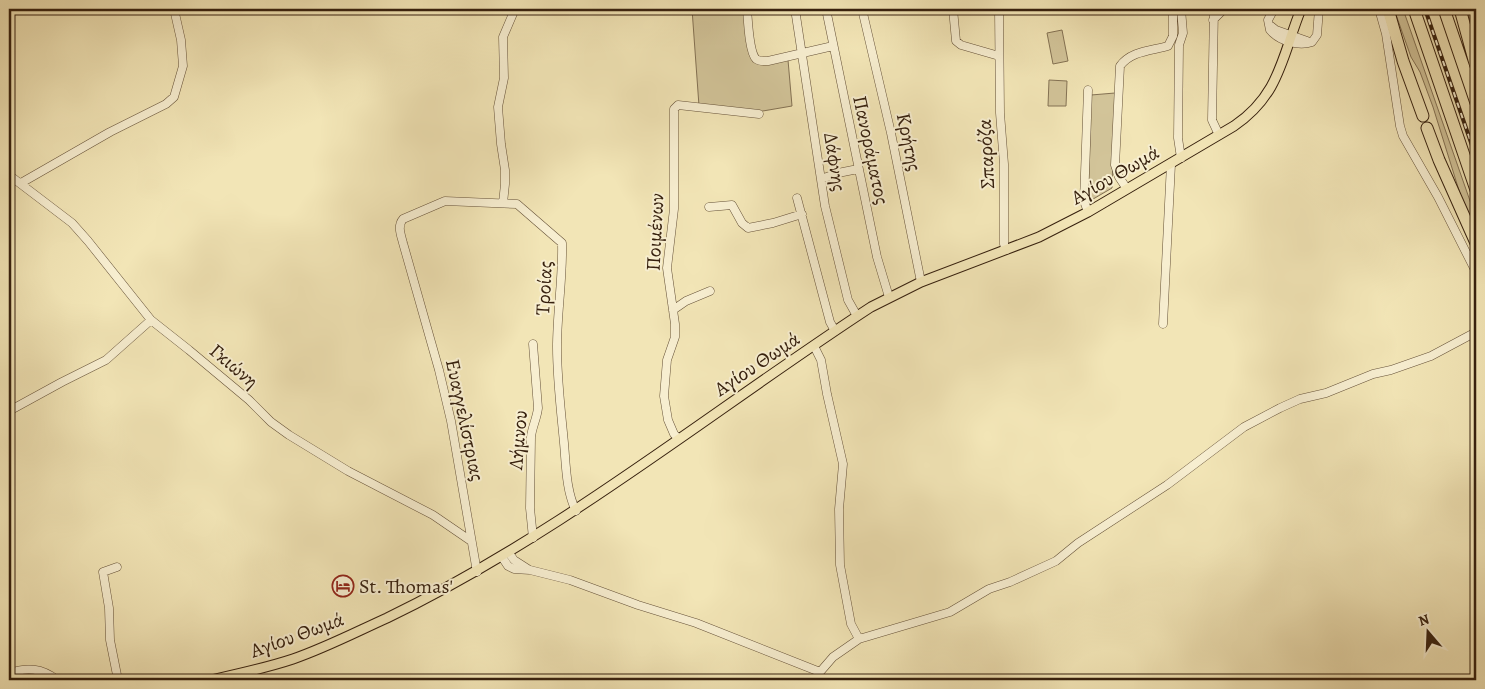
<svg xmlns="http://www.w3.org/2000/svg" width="1485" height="689" viewBox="0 0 1485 689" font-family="Alegreya,serif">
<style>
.green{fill:#d2c499;stroke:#847254}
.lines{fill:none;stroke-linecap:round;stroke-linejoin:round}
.minor-casing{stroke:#655138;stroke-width:9}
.major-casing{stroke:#36200e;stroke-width:11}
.highway-casing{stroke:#36200e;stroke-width:13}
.minor{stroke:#f7eed0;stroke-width:8}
.major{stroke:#f2e5b6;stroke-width:9}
.highway{stroke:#f2e5b6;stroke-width:11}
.rail-casing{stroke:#36200e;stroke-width:4}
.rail{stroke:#f7eed0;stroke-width:2;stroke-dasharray:5.5;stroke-linecap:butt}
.labels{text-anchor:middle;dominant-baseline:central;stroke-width:4;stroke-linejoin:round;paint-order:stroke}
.street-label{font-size:20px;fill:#36200e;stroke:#f7eed0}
.poi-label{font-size:20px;fill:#36200e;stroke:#f7eed0;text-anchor:start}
</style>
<rect width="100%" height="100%" fill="#f2e5b6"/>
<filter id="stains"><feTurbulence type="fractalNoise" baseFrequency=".004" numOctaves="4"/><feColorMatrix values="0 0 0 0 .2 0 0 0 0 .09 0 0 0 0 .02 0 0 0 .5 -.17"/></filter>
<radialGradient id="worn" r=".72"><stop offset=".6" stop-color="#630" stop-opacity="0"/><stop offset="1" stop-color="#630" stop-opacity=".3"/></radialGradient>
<path class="green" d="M692 9H745L754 61 788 60 792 106 757 112 699 106Z
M1394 9H1403L1476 218V234L1462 200 1433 107 1420 72 1411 57Z
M1467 9H1476V45Z
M1062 30 1068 61 1053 64 1047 33Z
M1049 80 1067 81 1066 106H1048Z
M1115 93 1112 188 1088 202 1091 95Z"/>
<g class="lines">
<g class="minor-casing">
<path id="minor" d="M747 9C748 20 749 52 756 59 760 62 763 61 768 61L833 46
M795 9 825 206 848 300 857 316
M826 9 877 257 889 297
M862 9 891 133 921 282
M953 9 956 41 961 45 999 56
M999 9 1000 113 1004 164V244L1006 250
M1214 9 1212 120 1219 135
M1274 9 1268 20 1270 30C1279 41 1299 47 1312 42L1317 35 1319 9
M1379 9 1386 34 1400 126 1403 136 1438 197 1476 272
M1213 20 1224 9
M1271 26 1276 30 1307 41
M1088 90 1084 201 1088 212
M1181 158 1178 138 1179 45 1183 33 1181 9
M9 175 72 223 88 241 151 320 189 350 249 400 271 422 289 435 348 471 433 515 471 541
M821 179 838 173 858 169
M21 183 110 132 166 104 174 97 183 66 181 40 174 9
M1127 189 1119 177 1115 165 1120 66C1131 51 1150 51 1168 46L1173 36V9
M797 198 830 322 835 331
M503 203 505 184V170L501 144 498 107 504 78 503 37 515 9
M709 207 732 205 742 223 748 228 773 223 802 214
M673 310 686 301 710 291
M1163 324 1171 164
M9 411 62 382 106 360 151 320
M678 438 674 434 668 420 664 396 667 360 675 337V324L667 268 674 209V109L678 105 759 114
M533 538 530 508 531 437C532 427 537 418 538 408L533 344
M509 553 514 560 528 569
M502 557 508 566 514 569 530 570 570 580 638 605 696 623 820 672 833 657 859 639 851 624 840 565 839 509 843 464 827 394 821 360 814 346
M117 567 103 572 109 608 110 640 118 680
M477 572 451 421 439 370 403 243C401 235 397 226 403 219L445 201 517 204 562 243C563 278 557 312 557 347 557 379 561 411 564 443 566 465 566 491 576 511
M859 639 950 612 989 589 1010 582 1056 561 1078 543 1167 485 1244 427 1280 408 1300 399 1326 393 1373 374 1391 370 1431 356 1476 332
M9 673C27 667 42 668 57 680"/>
</g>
<g class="major-casing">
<path id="major" d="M211 680C238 674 266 668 293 659 325 648 356 632 387 618 561 534 710 412 871 307L921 282 1039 237 1088 212 1234 126C1280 95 1282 56 1301 9"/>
</g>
<g class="highway-casing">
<path id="highway" d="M1388 9 1403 61 1423 116
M1414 9 1476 190
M1444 9 1476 103
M1460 9 1476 67
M1427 128 1439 160 1476 243"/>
</g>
<use href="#minor" class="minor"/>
<use href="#major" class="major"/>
<use href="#highway" class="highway"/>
<g class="rail-casing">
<path id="rail" d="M1425 9 1476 157"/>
</g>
<use href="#rail" class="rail"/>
</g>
<defs>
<g id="hotel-ring" transform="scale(1.125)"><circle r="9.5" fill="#f7eed0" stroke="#8f2418" stroke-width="1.5"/><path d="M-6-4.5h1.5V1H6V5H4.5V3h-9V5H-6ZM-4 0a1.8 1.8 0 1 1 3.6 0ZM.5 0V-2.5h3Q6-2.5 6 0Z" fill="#8f2418"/></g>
</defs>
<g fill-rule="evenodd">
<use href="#hotel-ring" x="343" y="586"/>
</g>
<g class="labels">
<g class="street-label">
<text transform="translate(909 142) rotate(78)">Κρήτης</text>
<text transform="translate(871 150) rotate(78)">Πανοράματος</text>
<text transform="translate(986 154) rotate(-93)">Σπαρόζα</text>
<text transform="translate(835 162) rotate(81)">Δάφνης</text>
<text transform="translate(1115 175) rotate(-30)">Αγίου Θωμά</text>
<text transform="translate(655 232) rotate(-87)">Ποιμένων</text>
<text transform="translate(544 288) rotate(-87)">Τροίας</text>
<text transform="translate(757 364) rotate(-34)">Αγίου Θωμά</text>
<text transform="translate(234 366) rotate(40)">Γκιώνη</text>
<text transform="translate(465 420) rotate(78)">Ευαγγελίστριας</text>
<text transform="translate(518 440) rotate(-85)">Λήμνου</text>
<text transform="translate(297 635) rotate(-20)">Αγίου Θωμά</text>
</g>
<g class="poi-label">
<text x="359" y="586">St. Thomas'</text>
</g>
</g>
<rect width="1485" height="689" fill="none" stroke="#f2e5b6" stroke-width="30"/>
<rect x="10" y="10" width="1465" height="669" fill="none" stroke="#36200e" stroke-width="2.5"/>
<rect x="15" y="15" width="1455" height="659" fill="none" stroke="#36200e"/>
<g transform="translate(1428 632) rotate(341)" stroke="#f7eed0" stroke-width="4" paint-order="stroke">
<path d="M0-4L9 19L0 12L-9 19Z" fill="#36200e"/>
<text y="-8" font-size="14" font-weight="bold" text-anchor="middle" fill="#36200e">N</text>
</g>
<rect width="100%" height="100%" filter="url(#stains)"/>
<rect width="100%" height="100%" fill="url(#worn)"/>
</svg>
